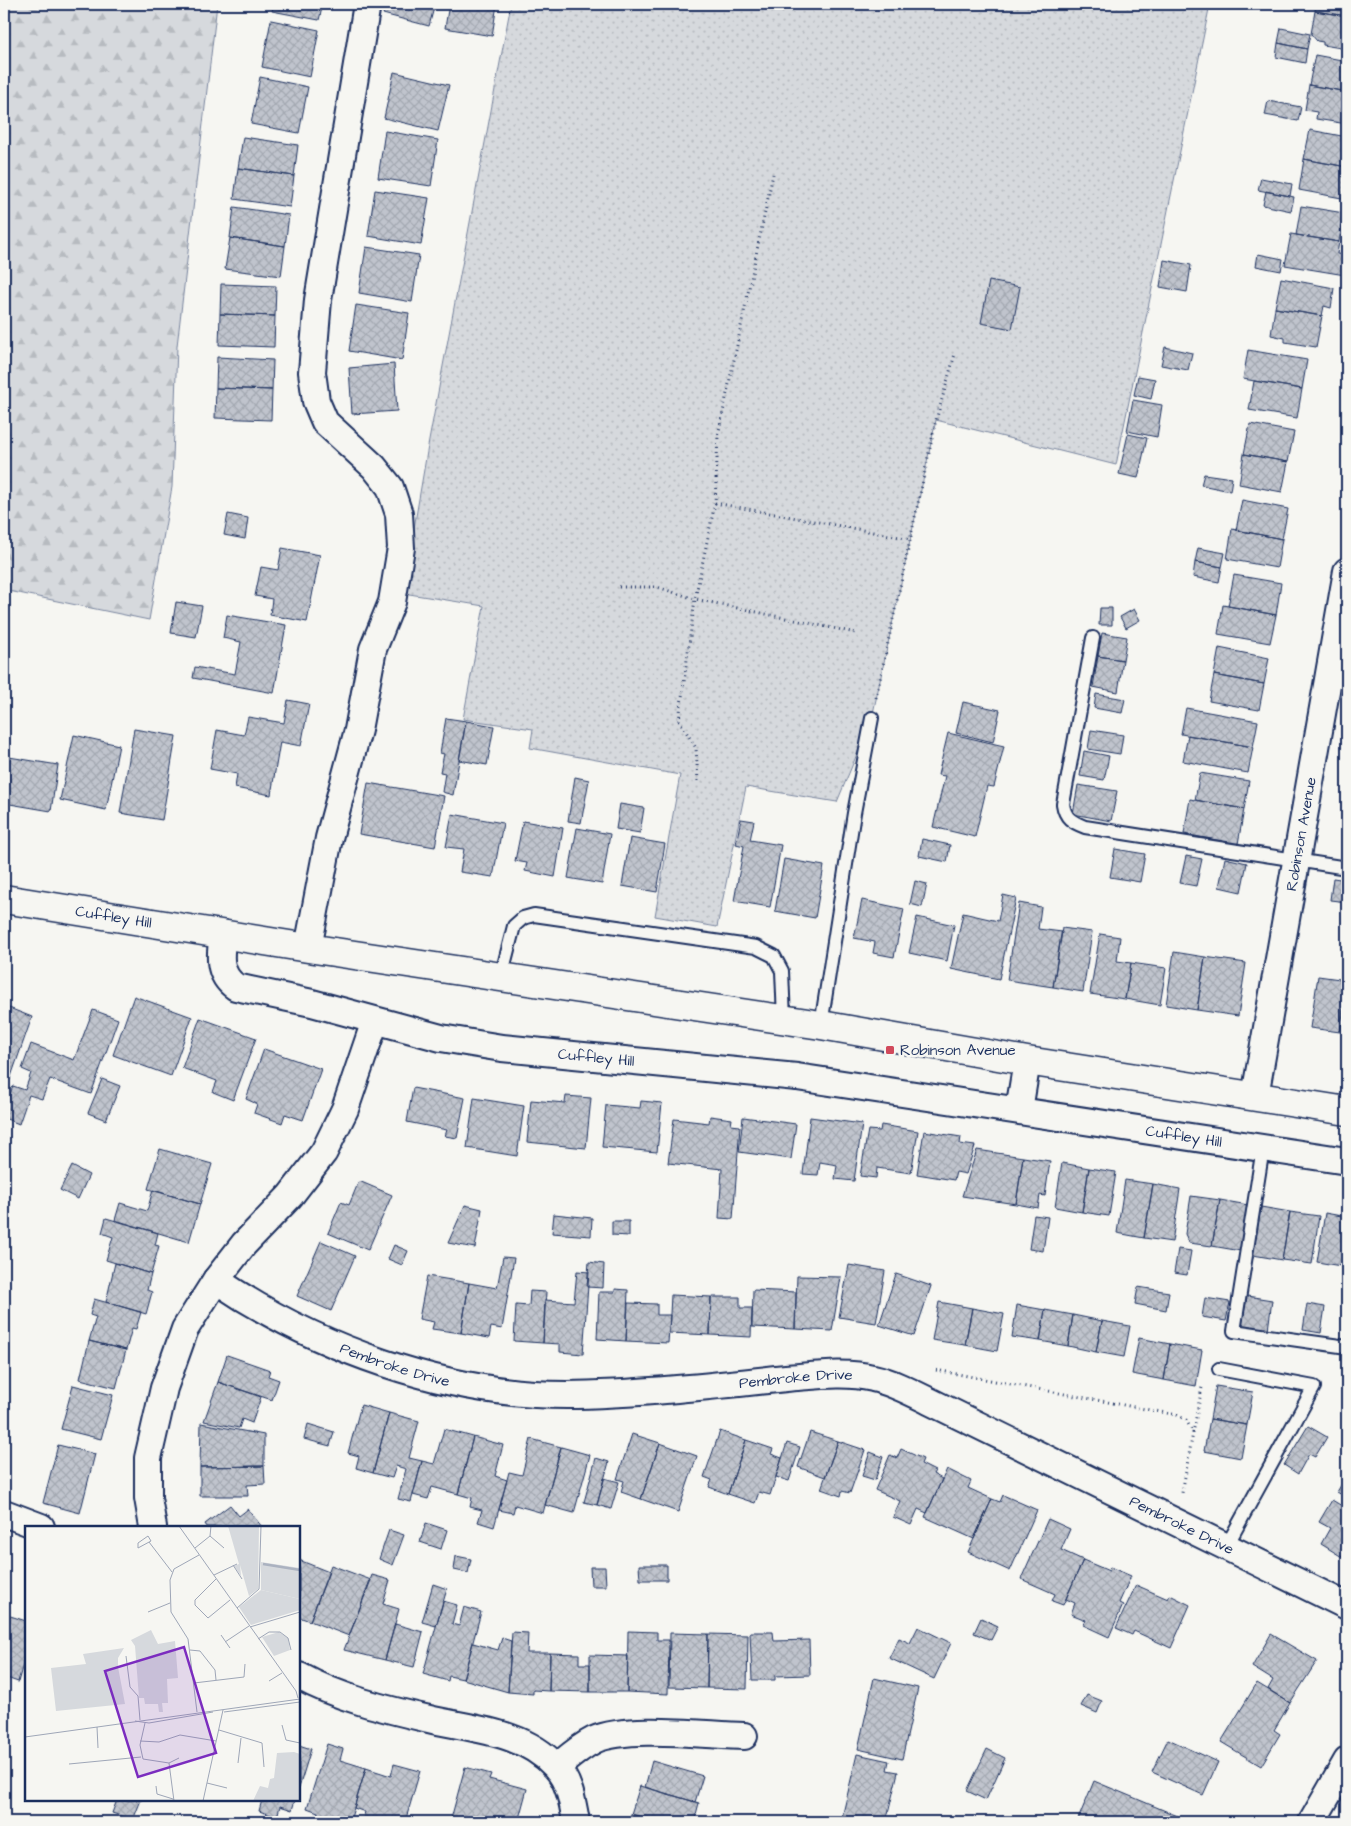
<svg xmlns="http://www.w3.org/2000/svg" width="1351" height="1826" viewBox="0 0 1351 1826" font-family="'Architects Daughter',sans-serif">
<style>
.grass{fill:url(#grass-dots);stroke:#78849e}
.forest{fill:url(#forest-firs);stroke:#78849e}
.building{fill:url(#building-cross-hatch);stroke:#1b2f5e}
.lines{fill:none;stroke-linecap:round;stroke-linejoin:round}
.lane-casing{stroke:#1b2f5e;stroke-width:16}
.street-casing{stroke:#1b2f5e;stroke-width:30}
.secondary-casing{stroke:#1b2f5e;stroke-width:31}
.path{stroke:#1b2f5e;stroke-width:3;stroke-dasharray:1 4;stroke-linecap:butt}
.lane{stroke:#f6f6f2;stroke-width:12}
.street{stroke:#f6f6f2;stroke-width:26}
.secondary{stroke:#f6f6f2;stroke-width:28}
.poi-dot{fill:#d1495b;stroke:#f6f6f2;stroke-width:2}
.labels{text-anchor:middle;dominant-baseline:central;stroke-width:5;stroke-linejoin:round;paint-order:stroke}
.street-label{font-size:15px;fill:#1b2f5e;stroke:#f6f6f2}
.poi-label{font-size:15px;fill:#1b2f5e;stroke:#f6f6f2;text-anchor:start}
.inset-river{fill:none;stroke:#abb2c0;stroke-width:2.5}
.inset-road{fill:none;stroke:#9ea6b7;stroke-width:1}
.view{fill:#7b2cbf;fill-opacity:0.15;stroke:#7b2cbf;stroke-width:2.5}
.inset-edge{fill:none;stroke:#1b2f5e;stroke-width:2.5}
</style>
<defs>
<pattern id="grass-dots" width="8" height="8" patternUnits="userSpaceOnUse" patternTransform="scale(1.25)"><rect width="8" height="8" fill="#d6d9dd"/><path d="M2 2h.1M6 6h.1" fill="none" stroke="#b7bbc0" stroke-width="1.8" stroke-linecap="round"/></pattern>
<pattern id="forest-firs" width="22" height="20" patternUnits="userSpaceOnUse" patternTransform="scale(1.25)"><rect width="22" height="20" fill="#d6d9dd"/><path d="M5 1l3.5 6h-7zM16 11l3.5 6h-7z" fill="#b7bbc0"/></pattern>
<pattern id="building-cross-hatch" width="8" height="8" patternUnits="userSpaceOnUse" patternTransform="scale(1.25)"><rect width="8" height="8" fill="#c0c4cd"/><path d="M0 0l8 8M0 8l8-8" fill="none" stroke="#a4a9b2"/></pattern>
</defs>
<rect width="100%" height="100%" fill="#f6f6f2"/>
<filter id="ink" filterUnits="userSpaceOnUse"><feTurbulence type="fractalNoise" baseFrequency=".02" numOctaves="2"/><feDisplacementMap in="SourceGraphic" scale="10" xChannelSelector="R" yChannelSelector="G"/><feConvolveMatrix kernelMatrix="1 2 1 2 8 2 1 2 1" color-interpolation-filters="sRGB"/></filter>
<g filter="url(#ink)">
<path class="grass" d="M511 4H1210L1116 465 936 420 872 718 837 802 746 787 717 927 655 916 680 775 530 748 533 729 463 719 484 606 403 593 428 446Z"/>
<path class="forest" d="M4 4H217L177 346 172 487 149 620 4 590Z"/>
<path class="building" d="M274 4H323L319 20 272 11Z
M386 4H435L429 26 383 14Z
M449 4H497L492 36 445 28Z
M1316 4H1347V16L1315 11Z
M1315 11 1347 16V49L1323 45V42L1317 41 1311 34Z
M271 20 319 30 310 77 262 67Z
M1281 28 1310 34 1307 49 1278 43Z
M1278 43 1307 49 1305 63 1276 57Z
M1315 55 1347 61V92L1309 85Z
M394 72 449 85 438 131 384 118Z
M260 77 308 87 299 133 251 124Z
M1309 85 1347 92V124L1316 119 1317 112 1305 110Z
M1268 101 1301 107 1298 121 1265 115Z
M1310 130 1347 137V167L1304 159Z
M385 131 438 140 431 186 378 178Z
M243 137 298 145 294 176 238 168Z
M1304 159 1347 167V199L1299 190Z
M238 168 294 176 290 207 234 199Z
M1261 178 1292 184 1290 196 1258 190Z
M375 190 429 198 421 245 368 236Z
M1266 191 1294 197 1291 211 1263 205Z
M1301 206 1344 213 1339 242 1296 235Z
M234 207 289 215 285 246 230 238Z
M1291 234 1339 242 1337 254 1347 255 1345 275 1285 265Z
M230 238 285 246 281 276 225 269Z
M366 247 419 255 412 302 359 293Z
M1258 254 1283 259 1281 271 1256 266Z
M1164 260 1191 265 1187 292 1160 287Z
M1281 278 1334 288 1331 308 1324 306 1322 316 1275 308Z
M989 281 1020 287 1012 329 981 323Z
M221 284 276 286 275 316 220 314Z
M356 305 409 313 402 360 349 351Z
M1275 308 1322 316 1316 347 1285 342V338L1271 335Z
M220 314 275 316 274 347 219 345Z
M1165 347 1192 353 1188 370 1161 365Z
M1248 350 1307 360 1302 389 1243 379Z
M217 357 273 360 272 390 216 388Z
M394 364 397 411 352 414 349 368Z
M1138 376 1155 379 1151 399 1134 395Z
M1254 381 1302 389 1297 418 1249 410Z
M216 388 272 390 271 420 215 418Z
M1133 400 1162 405 1157 437 1127 431Z
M1250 424 1294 432 1288 462 1244 454Z
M1128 434 1147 438 1138 478 1119 474Z
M1244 454 1288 462 1282 492 1239 484Z
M1204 474 1232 478 1230 491 1201 485Z
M1242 500 1288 509 1282 539 1236 530Z
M228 514 248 518 245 539 224 535Z
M1232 529 1282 539 1277 568 1227 559Z
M282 548 320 555 307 622 270 615 272 599 255 596 261 567 278 570Z
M1198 548 1225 553 1222 567 1195 562Z
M1195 562 1222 567 1219 582 1193 577Z
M1234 575 1281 583 1276 615 1228 606Z
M176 602 202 606 196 637 171 633Z
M1223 605 1276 615 1270 643 1218 634Z
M1100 608H1112V625H1099Z
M1134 609 1140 620 1126 628 1120 617Z
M227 615 286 625 274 693 193 678 195 667 235 674 241 642 223 638Z
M1102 633 1127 637 1123 660 1098 656Z
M1219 648 1269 658 1264 684 1214 675Z
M1098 656 1123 660 1118 692 1093 687Z
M1214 675 1264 684 1259 710 1209 701Z
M1096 694 1125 699 1122 713 1094 708Z
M288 700 309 704 301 746 280 742 271 795 235 788 237 774 210 769 217 730 244 735 248 717 284 723Z
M963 702 1000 710 993 742 956 733Z
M1186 708 1258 721 1253 747 1181 734Z
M446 718 466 721 453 795 442 792 445 773 440 772 444 754 440 753Z
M466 721 494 726 487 765 459 760Z
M134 729 176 736 162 820 120 813Z
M1091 730 1123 735 1120 754 1088 749Z
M948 733 1004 746 994 787 987 786 975 837 933 827 945 776 938 775Z
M74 735 119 745 106 810 60 800Z
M1188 735 1253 747 1248 773 1183 761Z
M1084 751 1109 756 1104 780 1080 776Z
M9 757 58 765 51 811 4 803Z
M1200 773 1249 781 1244 809 1195 800Z
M575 777 589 780 581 823 568 821Z
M368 783 444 796 435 847 359 834Z
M1078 785 1117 791 1111 821 1073 814Z
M1190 799 1244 809 1238 844 1184 834Z
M620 804 644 808 640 833 616 829Z
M452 814 503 823 493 877 460 872 464 849 446 847Z
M741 819 754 821 750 840 781 845 770 907 734 901 744 846 736 844Z
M523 821 563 828 555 877 525 871 527 863 515 861Z
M577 828 610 834 602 884 568 878Z
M630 838 665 844 657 892 622 886Z
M922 839 950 845 947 862 919 856Z
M1115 849 1145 854 1140 882 1110 877Z
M1186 856 1202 859 1196 886 1180 883Z
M1225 858 1247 863 1241 892 1219 887Z
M784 859 824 866 815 918 775 911Z
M1333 878 1347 880V902L1330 900Z
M915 881 927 884 922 907 910 904Z
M1003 895 1016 898 999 979 951 969 963 913 998 921Z
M862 900 904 909 894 957 873 953 875 942 854 938Z
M1019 903 1041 907 1038 929 1062 932 1053 987 1007 980Z
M917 917 954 925 947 961 909 953Z
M1062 928 1092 932 1083 992 1053 987Z
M1100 934 1120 937 1117 961 1131 963 1125 999 1090 994Z
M1174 952 1205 957 1197 1010 1166 1005Z
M1205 957 1246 963 1238 1016 1197 1010Z
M1131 963 1166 968 1160 1005 1125 999Z
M1318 976 1347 980 1340 1032 1310 1028Z
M1347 985V1033L1340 1032Z
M134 996 192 1017 171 1076 113 1055Z
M4 1006 32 1017 8 1085 4 1084Z
M93 1010 118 1019 91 1094 50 1079 42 1099 29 1095 19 1124 4 1118V1110L13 1086 25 1090 31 1073 22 1069 31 1044 74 1060Z
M200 1018 256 1038 233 1100 213 1092 217 1081 182 1068Z
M264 1049 321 1069 303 1120 285 1114 282 1123 254 1113 257 1104 246 1099Z
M102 1079 120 1086 106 1120 88 1113Z
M413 1088 465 1098 457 1138 445 1136 447 1130 407 1122Z
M566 1096 591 1098 586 1148 527 1142 531 1100 565 1103Z
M474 1098 524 1106 517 1156 467 1148Z
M641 1101 662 1103 657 1152 602 1147 606 1105 640 1108Z
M710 1116 732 1119 731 1125 740 1126 733 1219 719 1218 722 1169 668 1163 674 1119 709 1123Z
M743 1117 796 1124 791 1159 739 1152Z
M810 1117 862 1124 854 1181 835 1179 837 1165 820 1162 818 1175 803 1174Z
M881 1125 918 1131 911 1173 877 1168 876 1178 860 1176 868 1130 880 1131Z
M924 1131 961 1137 960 1144 975 1146 966 1174 956 1172 954 1180 917 1174Z
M160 1149 212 1164 200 1204 148 1189Z
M977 1150 1023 1157 1016 1204 962 1196Z
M1023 1157 1050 1161 1045 1196 1040 1195 1038 1208 1016 1204Z
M1062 1163 1089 1168 1082 1212 1055 1207Z
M72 1166 89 1175 78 1199 60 1190Z
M1089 1168 1116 1172 1109 1216 1082 1212Z
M1125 1180 1153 1184 1144 1238 1117 1233Z
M359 1181 392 1195 368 1250 328 1233 341 1202 349 1205Z
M1153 1184 1180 1189 1172 1242 1144 1238Z
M153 1190 200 1204 189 1242 115 1220 120 1203 147 1211Z
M1191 1196 1220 1200 1212 1246 1189 1243 1185 1234Z
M1220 1200 1248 1205 1241 1251 1212 1246Z
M465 1205 482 1209 475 1248 448 1243Z
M1261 1207 1290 1212 1282 1260 1253 1255Z
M1290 1212 1319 1216 1312 1264 1282 1260Z
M1325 1213 1347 1217V1267L1317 1262Z
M554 1214 592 1218 591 1236 552 1233Z
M1034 1215 1048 1217 1043 1251 1029 1249Z
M106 1218 158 1233 155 1245 159 1246 151 1274 106 1260 113 1237 102 1233Z
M612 1221H629V1236L612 1235Z
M321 1241 355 1256 331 1311 297 1296Z
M394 1245 408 1251 402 1265 388 1259Z
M1178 1249 1191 1251 1187 1275 1174 1273Z
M503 1257 514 1258 502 1329 491 1327 489 1338 461 1333 469 1283 497 1288Z
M589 1262 604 1264 603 1288 587 1287Z
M115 1263 151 1274 147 1290 152 1292 146 1314 106 1302Z
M849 1265 885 1271 876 1323 839 1317Z
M577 1271 589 1272 583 1354 560 1352V1344L543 1343 545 1300 574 1302Z
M896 1274 931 1286 914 1336 879 1325Z
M427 1276 469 1283 461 1333 432 1329 434 1322 419 1319Z
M797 1276 841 1277 832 1331 795 1329Z
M1138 1287 1169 1292 1166 1310 1135 1304Z
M615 1289 628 1290 626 1341 597 1339 599 1292H615Z
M753 1290 796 1292 795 1329 752 1327Z
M530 1291 546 1292 543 1343 514 1341 516 1305 529 1306Z
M671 1295 711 1297 710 1335 669 1333Z
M1247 1296 1272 1300 1268 1330 1242 1326Z
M711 1297H740V1308H752L751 1337 710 1335Z
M1205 1298 1230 1302 1226 1321 1202 1317Z
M94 1299 141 1312 136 1329 132 1328 126 1350 89 1341 96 1317 90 1315Z
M939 1302 972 1308 965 1345 932 1340Z
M628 1303 657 1304V1315H670L668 1343 626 1341Z
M1307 1304 1325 1307 1321 1333 1303 1330Z
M1017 1305 1045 1310 1040 1341 1012 1337Z
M972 1308 1004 1314 997 1351 965 1345Z
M1045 1310 1073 1315 1068 1346 1040 1341Z
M1073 1315 1102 1321 1096 1352 1068 1346Z
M1102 1321 1130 1326 1124 1357 1096 1352Z
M1139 1338 1170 1344 1164 1380 1132 1374Z
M89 1341 126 1350 116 1388 80 1379Z
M1170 1344 1202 1350 1196 1386 1164 1380Z
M227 1355 270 1370 268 1376 279 1380 272 1400 218 1382Z
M218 1382 261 1397 252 1423 242 1419 239 1428 204 1421Z
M73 1385 113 1395 101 1439 61 1429Z
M1216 1386 1253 1392 1247 1425 1210 1419Z
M361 1405 389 1413 373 1473 356 1468 359 1456 348 1453Z
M389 1413 419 1421 409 1458 422 1461 411 1502 398 1499 406 1469 396 1466 392 1478 373 1473Z
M1210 1419 1247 1425 1241 1458 1204 1451Z
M201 1423 264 1435V1466L200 1467Z
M308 1424 334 1432 330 1446 304 1439Z
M1308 1426 1327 1437 1315 1457 1309 1454 1298 1474 1284 1465Z
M444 1429 473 1437 458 1494 432 1487 428 1499 413 1495 422 1461 434 1464Z
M720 1431 746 1440 728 1494 709 1487 712 1480 704 1477Z
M810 1432 838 1441 825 1477 798 1467Z
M632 1434 660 1443 641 1499 621 1492 624 1481 617 1479Z
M473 1437 503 1445 495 1476 507 1480 494 1527 478 1522 482 1510 470 1507 472 1498 458 1494Z
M531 1439 561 1447 543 1513 515 1505 513 1513 499 1510 509 1472 522 1475Z
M746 1440 773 1449 771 1454 782 1458 770 1495 759 1492 755 1503 728 1494Z
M838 1441 865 1450 850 1493 842 1491 841 1496 821 1489Z
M660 1443 697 1456 678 1512 641 1499Z
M787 1443 800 1447 789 1481 776 1477Z
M58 1445 95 1454 80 1513 43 1503Z
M561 1447 590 1455 574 1513 545 1505Z
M901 1449 923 1459 921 1464 935 1471 933 1474 942 1479 927 1513 918 1509 911 1525 893 1517 900 1501 875 1490 890 1455 897 1458Z
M870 1452 883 1457 875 1480 862 1476Z
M596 1458 609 1462 597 1505 584 1502Z
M264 1466 265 1484 247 1485 248 1496H200V1467Z
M947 1469 971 1481 968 1488 992 1499 974 1539 925 1517Z
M1347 1475V1498L1337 1492Z
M604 1478 619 1482 611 1509 597 1505Z
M1003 1495 1037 1510 1010 1571 968 1552 992 1499 1000 1502Z
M1332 1500 1347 1509V1560L1321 1544 1330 1528 1319 1522Z
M230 1505 239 1516 248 1509 262 1527H207L205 1524Z
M1048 1519 1070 1529 1061 1550 1083 1560 1063 1605 1052 1601 1055 1594 1021 1579Z
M426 1523 447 1530 441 1549 420 1542Z
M389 1530 404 1535 393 1565 379 1559Z
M456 1556 471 1559 468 1573 454 1570Z
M299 1560 329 1572 310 1621 299 1617Z
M1083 1560 1109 1571 1110 1567 1131 1576 1119 1603 1123 1605 1109 1637 1083 1625 1086 1620 1071 1614 1075 1603 1066 1599Z
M331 1565 371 1580 349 1636 310 1621Z
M639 1565H667V1580H640Z
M590 1567H605L606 1586H591Z
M372 1575 390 1580 383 1604 399 1609 385 1660 344 1650Z
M433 1584 447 1589 436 1626 422 1622Z
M1136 1585 1168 1599 1170 1595 1190 1605 1171 1648 1134 1631 1132 1635 1116 1628Z
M443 1601 457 1605 452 1624 459 1626 464 1607 481 1612 463 1679 449 1676 448 1681 423 1674Z
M4 1614 26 1621V1654L18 1682 4 1677Z
M981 1618 998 1626 991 1640 974 1633Z
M395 1624 423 1632 414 1667 385 1660Z
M918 1627 951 1643 934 1679 889 1658 899 1638 910 1643Z
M628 1631 657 1632V1640H669L668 1694 627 1692Z
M512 1632 528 1633 527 1653H550L549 1691 533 1690V1694L508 1692Z
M750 1632H773L774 1641 809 1640 810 1675 775 1676V1680H752Z
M670 1633 708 1634 707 1688 669 1687Z
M708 1634 748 1635 747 1689 707 1688Z
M1271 1634 1317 1661 1290 1703 1268 1689 1273 1680 1252 1667Z
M502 1638 511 1641 508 1692 463 1679 473 1643 498 1650Z
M550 1653 579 1654V1664H590V1692L549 1691Z
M590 1655 628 1656 627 1692H590Z
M874 1678 918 1688 902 1759 858 1749Z
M1257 1683 1290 1703 1274 1730 1280 1734 1261 1766 1221 1742Z
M1087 1695 1102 1701 1097 1713 1081 1706Z
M1168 1739 1218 1762 1203 1795 1152 1772Z
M327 1744 343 1749 340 1760 366 1768 350 1821 338 1818 336 1822H315L318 1812 307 1808Z
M299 1745 311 1749 299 1788Z
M987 1749 1005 1758 986 1800 967 1791Z
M857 1754 889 1761 887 1770 898 1772 886 1822H841Z
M652 1761 703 1776 695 1802 645 1787Z
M394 1764 420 1771 405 1822 362 1821 365 1812 354 1808 366 1768 391 1776Z
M465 1767 491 1774 489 1779 527 1789 518 1822H465L451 1819Z
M1094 1781 1192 1822H1077Z
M640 1786 699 1803 694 1822H657L631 1814Z
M117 1800H141L133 1820 112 1813Z
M260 1800H295L292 1810 280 1806 277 1817 259 1811 262 1800Z
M631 1814 657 1822H629Z"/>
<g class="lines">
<g class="lane-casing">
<path id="lane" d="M1093 638 1063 804C1065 818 1072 822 1085 827L1347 868
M501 977 514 926 523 918 534 915 756 947 774 956 782 971 784 1019
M821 1025 854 813 872 718
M1263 1148 1234 1331 1347 1347
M1219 1369 1314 1387 1226 1547"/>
</g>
<g class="street-casing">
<g id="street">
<path id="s1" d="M223 934C220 954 217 974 236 987L312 1003 441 1038 502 1048 797 1077 1347 1161"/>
<path d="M308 948 329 838 358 730 373 649 392 602 401 548 399 514 390 487 374 467 325 422 316 401 312 372 318 300 367 4"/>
<path id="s2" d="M1255 1096 1347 571"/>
<path d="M1019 1110 1027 1061"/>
<path id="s3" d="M216 1280C316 1348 446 1395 567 1395 604 1395 641 1392 677 1389 713 1386 750 1382 786 1378 814 1376 845 1371 873 1378 892 1382 911 1392 929 1401L1347 1606"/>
<path d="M4 1513 41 1527"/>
<path d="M153 1527 148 1498V1458L164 1388 185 1329 216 1280 244 1244 290 1196 324 1152 345 1109 375 1021"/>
<path d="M299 1676C339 1698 385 1709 429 1719 471 1729 524 1731 555 1766 569 1780 573 1803 576 1822"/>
<path d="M557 1767C569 1757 580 1747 594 1740 628 1725 705 1735 744 1736"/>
<path d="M1312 1822 1347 1761"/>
</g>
</g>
<g class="secondary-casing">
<g id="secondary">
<path id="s4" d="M4 899 308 948 821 1025 1027 1061 1347 1111"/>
</g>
</g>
<path class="path" d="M715 503 911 539
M619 587H657L695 599 856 633
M876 698 936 420 955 354
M698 781 696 748 679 720 695 599 715 503 718 436 773 174
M936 1370 1177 1415 1186 1420 1193 1433 1182 1493
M1193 1433 1202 1387"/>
<use href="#lane" class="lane"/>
<use href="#street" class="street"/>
<use href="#secondary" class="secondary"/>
</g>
</g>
<rect class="poi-dot" x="885" y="1045" width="10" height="10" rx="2.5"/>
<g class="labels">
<g class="street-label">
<text stroke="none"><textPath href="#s2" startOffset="266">Robinson Avenue</textPath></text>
<text stroke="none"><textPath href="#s4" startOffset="111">Cuffley Hill</textPath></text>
<text stroke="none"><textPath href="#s1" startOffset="426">Cuffley Hill</textPath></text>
<text stroke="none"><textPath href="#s1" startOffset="1019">Cuffley Hill</textPath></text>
<text stroke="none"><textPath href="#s3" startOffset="199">Pembroke Drive</textPath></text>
<text stroke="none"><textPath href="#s3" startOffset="604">Pembroke Drive</textPath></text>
<text stroke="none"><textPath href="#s3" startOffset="1024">Pembroke Drive</textPath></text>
</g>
<g class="poi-label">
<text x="900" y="1050">Robinson Avenue</text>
</g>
</g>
<g transform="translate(25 1526)">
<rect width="275" height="275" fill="#f6f6f2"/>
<path d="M203 0H234L233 63 224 70 215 39 216 50 209 40 214 38ZM236 64 275 73V84L226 99 214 81ZM126 104 133 118 150 115 153 152 142 153 143 177H137L138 186H134L133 178H120L119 172H114L110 120 106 114ZM254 106 263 112 265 124 249 130 237 111ZM269 226 275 228V275H228L235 260 243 262 245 253 249 252 252 227Z" fill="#d6d9dd"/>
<path d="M236 36 275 42V73L236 64ZM99 122 93 132V141L100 178 31 185 26 142 61 138 58 128Z" fill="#d6d9dd"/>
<path class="inset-river" d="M238 38 275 44"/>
<path class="inset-road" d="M154 0 271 165 273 172M186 0 185 10 199 22M123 10 126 15 113 22V17ZM124 16 147 46M170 22 185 10M208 39 217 53M189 49 212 38M191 53 170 74V79L183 92 205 74M212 82 234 63 236 0M123 86 145 77M225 101 275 86M196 109 205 122M233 113 244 106H255L263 112 266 124M200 116 224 100M165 124 175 125 190 144 191 154M101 130 105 161 113 170 115 194M244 155 257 147M169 157 219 151 220 138M172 186 163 113 146 86 145 54 149 43 174 29M199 186 275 176M110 195 124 197 188 186M120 197 115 219 118 233 144 237 154 232M257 199 261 214 275 217M72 201 73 222M194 204 237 217 239 241M0 211 275 173M115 215 134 216 155 209 191 215M144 237 149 275M213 237 216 212M44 238 116 231M182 257 202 262M131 260 132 268 148 273M178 275 198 184"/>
<path class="view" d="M159 121 191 227 113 251 80 145Z"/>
<rect width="275" height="275" class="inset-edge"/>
</g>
<rect width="1351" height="1826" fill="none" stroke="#f6f6f2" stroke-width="20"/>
<rect x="10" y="10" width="1331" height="1806" fill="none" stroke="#1b2f5e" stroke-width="2" filter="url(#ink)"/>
</svg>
